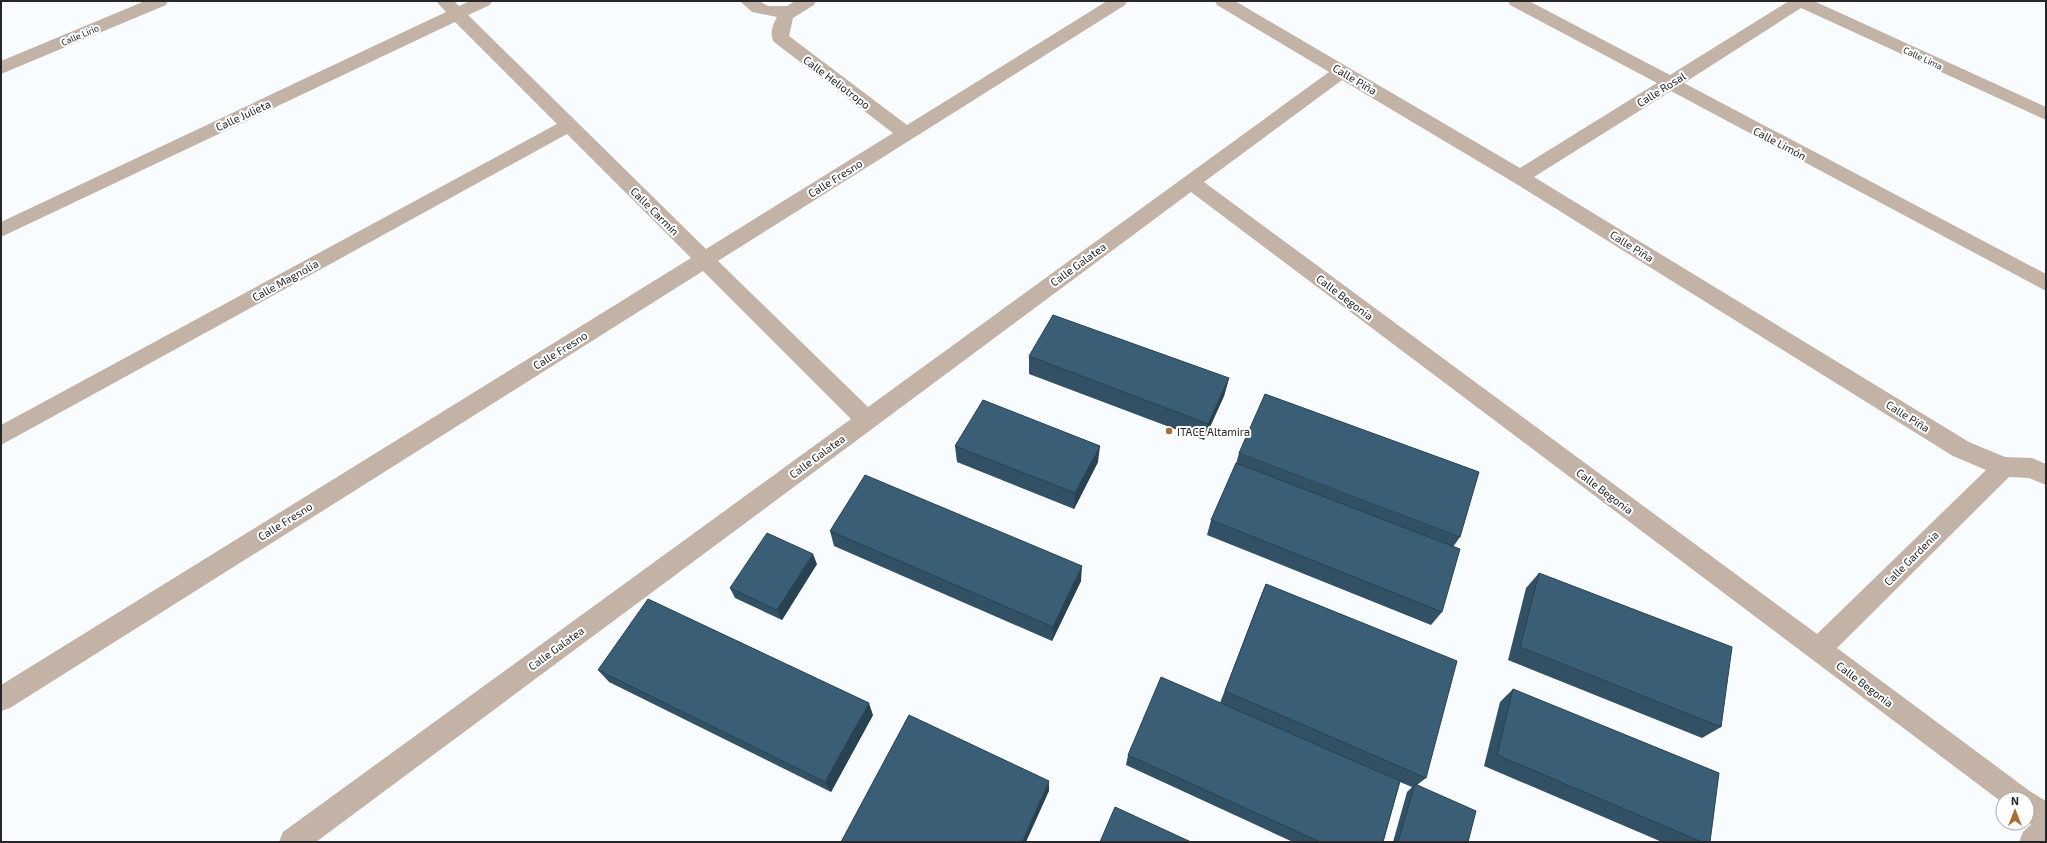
<svg xmlns="http://www.w3.org/2000/svg" width="2047" height="843" viewBox="0 0 2047 843" font-family="'Exo 2',sans-serif">
<style>
.lines{fill:none;stroke-linecap:round;stroke-linejoin:round}
.minor{fill:#c3b3a7;fill-rule:evenodd}
.wall{fill:#325165}
.shaded-wall{fill:#294252}
.building{fill:#3a5e75;stroke:#294252}
.poi-dot{fill:#ac6b35;stroke:#fff;stroke-width:1.5}
.labels{text-anchor:middle;dominant-baseline:central;stroke-width:4;stroke-linejoin:round;paint-order:stroke}
.far-street-label{font-size:9px;fill:#242628;stroke:#fff}
.street-label{font-size:11px;fill:#242628;stroke:#fff}
.poi-label{font-size:11px;fill:#242628;stroke:#fff;text-anchor:start}
</style>
<rect width="100%" height="100%" fill="#f8fcff"/>
<g class="lines">
<path class="minor" d="M145 1H168L166 5 1 74V61Z
M436 1H454L459 6 470 1H492L490 5 468 15 706 249 893 133 774 42C769 34 773 24 777 17L752 12 740 1H759L768 6H787L795 1H816L814 5 793 18 789 36 907 125 1107 1H1127L1125 5 718 261 868 407 1329 72 1217 5 1215 1H1235L1520 168 1657 83 1510 5 1508 1H1529L1670 75 1789 1H1814L2046 107V120L1801 8 1684 83 2046 274V291L1671 91 1534 177 1969 442 2005 457 2032 458 2046 464V485L2029 478 2009 477 1837 648 2031 792 2046 801V842H2019L2023 832 2031 824 2027 821V799H2003V803L1191 192 316 842H279L283 832 851 419 703 271 10 708 1 711V685L691 258 567 134 1 445V425L557 124 455 22 1 237V222L446 12ZM1342 80 1513 182 1953 456 1986 470 1817 634 1204 182Z"/>
</g>
<path class="wall" d="M1029 356 1229 378 1224 396 1204 440 1029 374Z
M955 446 1098 462 1074 509 957 462Z
M1239 453 1460 537 1453 547 1442 612 1431 625 1207 535 1211 520 1236 464Z
M830 531 1081 581 1052 641 834 546Z
M817 564 782 620 735 598 730 588Z
M1539 573 1721 727 1702 738 1508 660 1526 588Z
M1266 584 1426 778 1417 785 1468 842H1393L1407 792 1412 787 1400 782 1383 842H1293L1126 765 1128 755 1220 703 1260 598Z
M598 670 873 715 831 792 609 682Z
M1513 689 1710 842H1662L1484 766 1500 702Z"/>
<path class="shaded-wall" d="M1229 378 1224 396 1204 440 1208 424Z
M1100 446 1098 462 1074 509 1075 493Z
M813 554 817 564 782 620 777 610Z
M1082 566 1081 581 1052 641 1053 627Z
M869 703 873 715 831 792 825 782Z
M1049 781V791L1026 842H1022Z"/>
<path class="building" d="M1053 315 1229 378 1208 424 1029 356Z
M1265 394 1479 472 1460 537 1239 453Z
M983 400 1100 446 1075 493 955 446Z
M1236 463 1460 549 1442 612 1211 520Z
M865 475 1082 566 1053 627 830 531Z
M767 533 813 554 777 610 730 588Z
M1539 573 1732 647 1721 727 1520 647Z
M1266 584 1457 661 1426 778 1225 691Z
M648 599 869 703 825 782 598 670Z
M1161 677 1400 781 1383 842H1320L1128 755Z
M1513 689 1719 773 1710 842H1702L1497 755Z
M909 715 1049 781 1022 842H841Z
M1415 784 1476 811 1468 842H1398Z
M1115 807 1191 842H1100Z"/>
<circle class="poi-dot" cx="1169" cy="431" r="4"/>
<g class="labels">
<g class="far-street-label">
<text transform="translate(80 35) rotate(-23)">Calle Lirio</text>
<text transform="translate(1923 58) rotate(25)">Calle Lima</text>
</g>
<g class="street-label">
<text transform="translate(1355 79) rotate(31)">Calle Piña</text>
<text transform="translate(837 82) rotate(37)">Calle Heliotropo</text>
<text transform="translate(1661 89) rotate(-32)">Calle Rosal</text>
<text transform="translate(243 115) rotate(-25)">Calle Julieta</text>
<text transform="translate(1780 143) rotate(28)">Calle Limón</text>
<text transform="translate(835 178) rotate(-32)">Calle Fresno</text>
<text transform="translate(655 211) rotate(45)">Calle Carmín</text>
<text transform="translate(1632 246) rotate(32)">Calle Piña</text>
<text transform="translate(1078 264) rotate(-36)">Calle Galatea</text>
<text transform="translate(285 280) rotate(-29)">Calle Magnolia</text>
<text transform="translate(1345 297) rotate(37)">Calle Begonia</text>
<text transform="translate(560 350) rotate(-32)">Calle Fresno</text>
<text transform="translate(1908 416) rotate(32)">Calle Piña</text>
<text transform="translate(817 456) rotate(-36)">Calle Galatea</text>
<text transform="translate(1605 491) rotate(37)">Calle Begonia</text>
<text transform="translate(285 521) rotate(-32)">Calle Fresno</text>
<text transform="translate(1911 558) rotate(-45)">Calle Gardenia</text>
<text transform="translate(556 648) rotate(-36)">Calle Galatea</text>
<text transform="translate(1865 684) rotate(37)">Calle Begonia</text>
</g>
<g class="poi-label">
<text x="1177" y="431">ITACE Altamira</text>
</g>
</g>
<rect width="2047" height="843" fill="none" stroke="#242628" stroke-width="4"/>
<g transform="translate(2015 811)"><circle r="19" fill="#ffffff" stroke="#a7a8a9"/>
<path d="M0-3L7 15L0 10L-7 15Z" fill="#ac6b35"/>
<text y="-6" font-size="11" font-weight="bold" text-anchor="middle" fill="#242628">N</text>
</g>
</svg>
